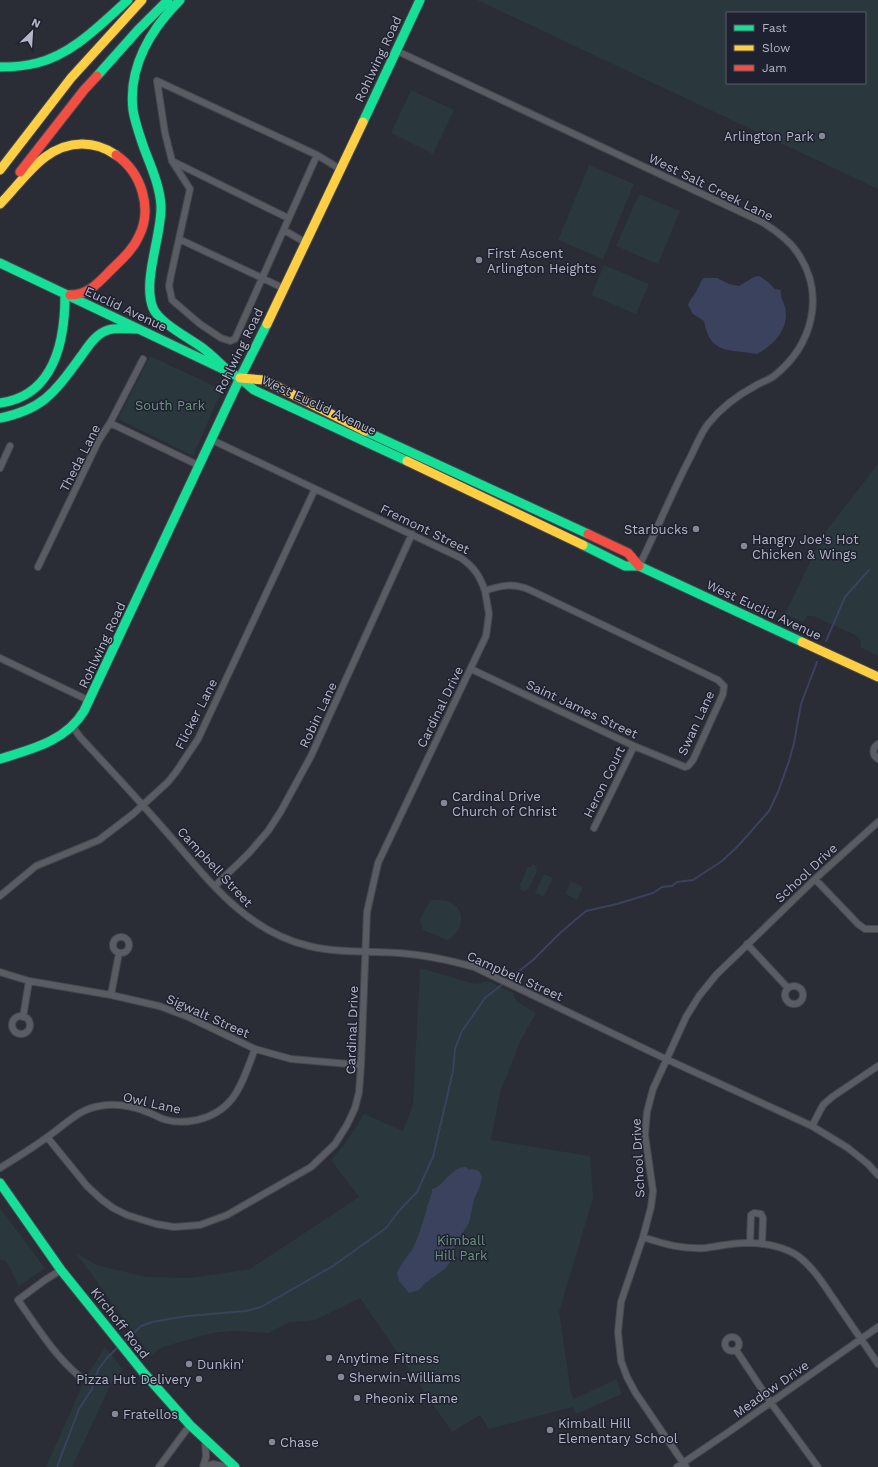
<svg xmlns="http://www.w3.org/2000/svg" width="878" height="1467" viewBox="0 0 878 1467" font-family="'Work Sans',sans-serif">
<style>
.green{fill:#2a373d;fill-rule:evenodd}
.water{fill:#3b425d}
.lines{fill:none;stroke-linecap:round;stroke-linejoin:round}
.stream{stroke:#3b425d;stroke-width:2}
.street-casing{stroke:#46484f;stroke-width:8}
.fast-casing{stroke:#46484f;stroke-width:11}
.slow-casing{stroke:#46484f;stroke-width:11}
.jam-casing{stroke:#46484f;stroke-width:11}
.street{stroke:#5a5c63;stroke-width:6}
.fast{stroke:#16e098;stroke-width:9}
.slow{stroke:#ffcf43;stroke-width:9}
.jam{stroke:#f24e42;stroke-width:9}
.poi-dot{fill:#848794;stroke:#1e212f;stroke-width:1.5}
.labels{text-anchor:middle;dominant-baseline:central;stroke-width:3;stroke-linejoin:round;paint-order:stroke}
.street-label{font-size:13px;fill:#b5b7c6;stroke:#1e212f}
.poi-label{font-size:13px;fill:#b5b7c6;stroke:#1e212f;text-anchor:start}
.park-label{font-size:13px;fill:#6e9480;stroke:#1e212f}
</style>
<rect width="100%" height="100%" fill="#2a2d36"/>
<path class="green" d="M477 0H878V189ZM727 13H865V83H727Z
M411 90 454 110 433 154 391 133Z
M589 165 634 184 603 259 558 240Z
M639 194 680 211 658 264 616 246Z
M604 265 649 284 636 314 591 295Z
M150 356 221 389V392L193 456 118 419Z
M878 464V656L860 647 861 641 857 636 813 616H807L803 622 785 614 823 535Z
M532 864 537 867 536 870 537 871 528 890 526 889 525 892 520 890 521 887 519 886 528 867H531Z
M544 874 553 878 544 897 535 893Z
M571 881 583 887 577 900 565 894Z
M430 900C438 900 447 899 454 905 468 914 460 935 447 940L423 930 420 920Z
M420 968 475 984 488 981 513 993 516 1001 536 1013 520 1042 500 1093 491 1140 590 1156 593 1198 559 1312 571 1393 574 1399 616 1379 622 1394 576 1414 573 1407 489 1429 480 1415 452 1432 360 1298 315 1320 287 1323 269 1333 235 1331 213 1333 162 1347 151 1356 76 1253 97 1265 147 1277 190 1278 250 1269 359 1197 331 1160 344 1145 364 1114 403 1131 413 1104Z
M0 1208 45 1268 19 1286 6 1261 0 1260Z
M105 1347 123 1369 113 1380 72 1467H46L86 1377Z"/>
<path class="water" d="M759 276 768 282 775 289 781 290C780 297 783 300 785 307 790 328 774 345 757 354 729 349 710 355 704 321L693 314 688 305C690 299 694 296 697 290 700 285 700 282 704 278H717L729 284 739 286 754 277Z
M466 1167 469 1170 473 1169 479 1171 482 1177 480 1186 474 1199 469 1223 456 1243 452 1254 448 1255 447 1258 451 1261 446 1268 424 1284 419 1290 409 1293 399 1281 397 1273C401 1262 410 1255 415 1244 422 1228 426 1209 432 1192V1189C444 1187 450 1167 466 1167Z"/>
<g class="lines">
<path class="stream" d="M826 641 845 597 869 570
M123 1343 141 1326 152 1322 187 1316 246 1311 261 1307 333 1266 386 1228 399 1211 417 1192 433 1157 453 1071 455 1049 462 1031 485 998 533 960 560 933 586 911 617 904 653 893 662 887 672 886 677 882 693 880 722 861 738 846 769 811 778 792 789 761 794 743 801 704 817 662
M57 1467 79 1409 92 1389 98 1370 107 1358 119 1346"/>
<g class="street-casing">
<path id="street" d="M397 51 762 222C775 230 788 239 797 252 826 294 813 345 774 376 769 380 761 382 755 386 738 395 720 409 708 424 701 433 696 446 691 456 672 492 657 530 639 566
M157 81 165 133 172 161 288 218
M157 81 317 155 340 169
M172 161 190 189 171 275 169 286 172 300 200 324 221 338 230 341 235 339 317 155
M284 230 306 243
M179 239 262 278 285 289
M110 423 200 466
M212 440 461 558C474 567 480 576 485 591 501 585 514 583 530 590L718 680 724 686 723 694 693 760 688 766 685 767 634 746 471 669
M0 468 10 446
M38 567 99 440 110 423 143 359
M0 658 90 701
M73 727 80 737C108 767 135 796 162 827 206 876 242 930 309 946 341 954 376 950 409 954 431 956 452 961 474 967L666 1059 812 1126 848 1148 868 1164 878 1175
M878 744C872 748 872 755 878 759
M594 828 634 746
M815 879 858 924 865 929H878
M215 886 249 853 268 831 281 811 311 756 412 534
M0 896 36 866 99 840 133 814 168 782 176 772 198 739 315 489
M113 945a8 8 0 1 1 16 0a8 8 0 1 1-16 0Z
M747 944 788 988
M0 972 29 981 111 995 159 1006 186 1016 255 1049 291 1059 361 1065
M785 995a9 9 0 1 1 18 0a9 9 0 1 1-18 0Z
M111 995 119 953
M12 1025a9 9 0 1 1 18 0a9 9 0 1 1-18 0Z
M23 1017 29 981
M812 1126 823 1105 832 1097 878 1066
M47 1137 87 1186 101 1199 113 1208 127 1215 156 1224 174 1227 200 1225 227 1215 311 1167 335 1144 347 1125 355 1108 359 1092 361 1065 367 912 378 863 486 636 489 614 485 591
M0 1168C16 1158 31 1149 46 1138 64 1126 78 1109 100 1106 116 1103 132 1106 147 1112 154 1114 160 1119 167 1120 177 1123 187 1122 197 1120 236 1111 242 1082 255 1049
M643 1237C666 1245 682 1249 706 1248 721 1246 734 1242 749 1243 765 1243 785 1247 798 1256 814 1268 824 1285 835 1301 849 1322 864 1343 878 1364
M750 1243 751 1215 754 1213 761 1214 763 1218 762 1244
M61 1270 45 1280 18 1300C37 1327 54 1355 79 1376
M725 1344a7 7 0 1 1 14 0a7 7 0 1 1-14 0Z
M736 1350 771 1403 818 1467
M159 1467 190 1425
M203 1467 206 1457 205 1439
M204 1467 213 1464 228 1467
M677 1467 733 1429 878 1327
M686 1467 635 1392 627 1377 621 1361 618 1332 621 1302 643 1237 651 1207 653 1191 645 1135 647 1112 653 1089 686 1017 699 996 716 975 815 879 878 822"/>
</g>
<g class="fast-casing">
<path id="fast" d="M180 0C151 29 128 67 133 110 135 123 140 136 144 148 151 167 160 186 161 206 162 235 142 281 153 308 159 323 191 339 204 349 213 356 221 364 229 372
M0 67C13 67 25 66 37 63 73 54 101 24 128 0
M97 76 138 30 168 0
M363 122 420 0
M0 263 229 372 240 378 254 390 407 461
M0 403C54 396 65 341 65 295H70
M0 418C45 409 56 390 82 355 89 345 96 334 108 330 117 327 128 329 138 329
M365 431 588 534
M583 545 625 566H639L802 642
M0 759C32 749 66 741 84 711L240 378 267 324
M0 1183 61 1270 143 1372 190 1425 235 1467"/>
</g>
<g class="slow-casing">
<path id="slow" d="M0 170 71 78 142 0
M0 204C24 180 44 144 82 144 95 144 106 148 116 155
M267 324 363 122
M240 378 264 380 365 431
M407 461 583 545
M802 642 878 677"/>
</g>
<g class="jam-casing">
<path id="jam" d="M20 172 84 90 97 76
M70 295C88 295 98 283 110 271 121 260 133 250 139 236 153 208 141 172 116 155
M588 534 628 553 639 566"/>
</g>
<use href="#street" class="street"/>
<use href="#fast" class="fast"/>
<use href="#slow" class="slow"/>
<use href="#jam" class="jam"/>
</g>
<g class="poi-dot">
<circle cx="822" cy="136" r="4"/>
<circle cx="479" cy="260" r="4"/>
<circle cx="696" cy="529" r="4"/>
<circle cx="744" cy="546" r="4"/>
<circle cx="444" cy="803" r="4"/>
<circle cx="329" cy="1358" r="4"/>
<circle cx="189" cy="1364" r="4"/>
<circle cx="341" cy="1377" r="4"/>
<circle cx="199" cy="1379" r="4"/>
<circle cx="357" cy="1398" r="4"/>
<circle cx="115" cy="1414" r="4"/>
<circle cx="550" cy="1430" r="4"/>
<circle cx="272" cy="1442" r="4"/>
</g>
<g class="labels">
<g class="street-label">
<text transform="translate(378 59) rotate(-65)">Rohlwing Road</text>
<text transform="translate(711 187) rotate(26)">West Salt Creek Lane</text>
<text transform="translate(126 309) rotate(25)">Euclid Avenue</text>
<text transform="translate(239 351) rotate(-64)">Rohlwing Road</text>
<text transform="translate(319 405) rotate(25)">West Euclid Avenue</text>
<text transform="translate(80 458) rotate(-63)">Theda Lane</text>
<text transform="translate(425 529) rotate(26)">Fremont Street</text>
<text transform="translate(764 610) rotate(25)">West Euclid Avenue</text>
<text transform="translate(102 645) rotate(-65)">Rohlwing Road</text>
<text transform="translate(440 707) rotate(-64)">Cardinal Drive</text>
<text transform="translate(582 709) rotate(25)">Saint James Street</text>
<text transform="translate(196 714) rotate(-63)">Flicker Lane</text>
<text transform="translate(318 715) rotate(-65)">Robin Lane</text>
<text transform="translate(696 723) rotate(-65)">Swan Lane</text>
<text transform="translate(604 782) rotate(-64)">Heron Court</text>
<text transform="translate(215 867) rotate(47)">Campbell Street</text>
<text transform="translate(806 873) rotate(-43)">School Drive</text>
<text transform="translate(515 976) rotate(24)">Campbell Street</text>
<text transform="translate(208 1016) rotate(24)">Sigwalt Street</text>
<text transform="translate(352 1030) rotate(-88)">Cardinal Drive</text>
<text transform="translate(152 1103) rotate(13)">Owl Lane</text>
<text transform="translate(638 1158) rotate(-93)">School Drive</text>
<text transform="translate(120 1323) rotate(52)">Kirchoff Road</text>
<text transform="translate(771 1389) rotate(-35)">Meadow Drive</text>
</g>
<g class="poi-label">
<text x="814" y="136" text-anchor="end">Arlington Park</text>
<text x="487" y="253">First Ascent<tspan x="487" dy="15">Arlington Heights</tspan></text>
<text x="688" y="529" text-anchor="end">Starbucks</text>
<text x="752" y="539">Hangry Joe's Hot<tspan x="752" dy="15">Chicken &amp; Wings</tspan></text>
<text x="452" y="796">Cardinal Drive<tspan x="452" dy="15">Church of Christ</tspan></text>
<text x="337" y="1358">Anytime Fitness</text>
<text x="197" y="1364">Dunkin'</text>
<text x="349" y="1377">Sherwin-Williams</text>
<text x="191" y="1379" text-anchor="end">Pizza Hut Delivery</text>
<text x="365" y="1398">Pheonix Flame</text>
<text x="123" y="1414">Fratellos</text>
<text x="558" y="1423">Kimball Hill<tspan x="558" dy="15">Elementary School</tspan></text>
<text x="280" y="1442">Chase</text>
</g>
<g class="park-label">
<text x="170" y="405">South Park</text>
<text x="461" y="1240">Kimball<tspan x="461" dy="15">Hill Park</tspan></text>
</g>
</g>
<rect x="726" y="12" width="140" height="72" fill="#1e212f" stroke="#5a5d6b"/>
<rect x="734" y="25" width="20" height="6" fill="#16e098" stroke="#5a5d6b"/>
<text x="762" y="32" font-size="12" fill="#b5b7c6">Fast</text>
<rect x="734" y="45" width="20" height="6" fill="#ffcf43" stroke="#5a5d6b"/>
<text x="762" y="52" font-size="12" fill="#b5b7c6">Slow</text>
<rect x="734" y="65" width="20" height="6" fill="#f24e42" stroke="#5a5d6b"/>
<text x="762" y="72" font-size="12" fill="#b5b7c6">Jam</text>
<g transform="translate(32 32) rotate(25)" stroke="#1e212f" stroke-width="3" paint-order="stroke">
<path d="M0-3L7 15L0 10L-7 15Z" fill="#b5b7c6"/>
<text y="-6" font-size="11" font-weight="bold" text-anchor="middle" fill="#b5b7c6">N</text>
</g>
</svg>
